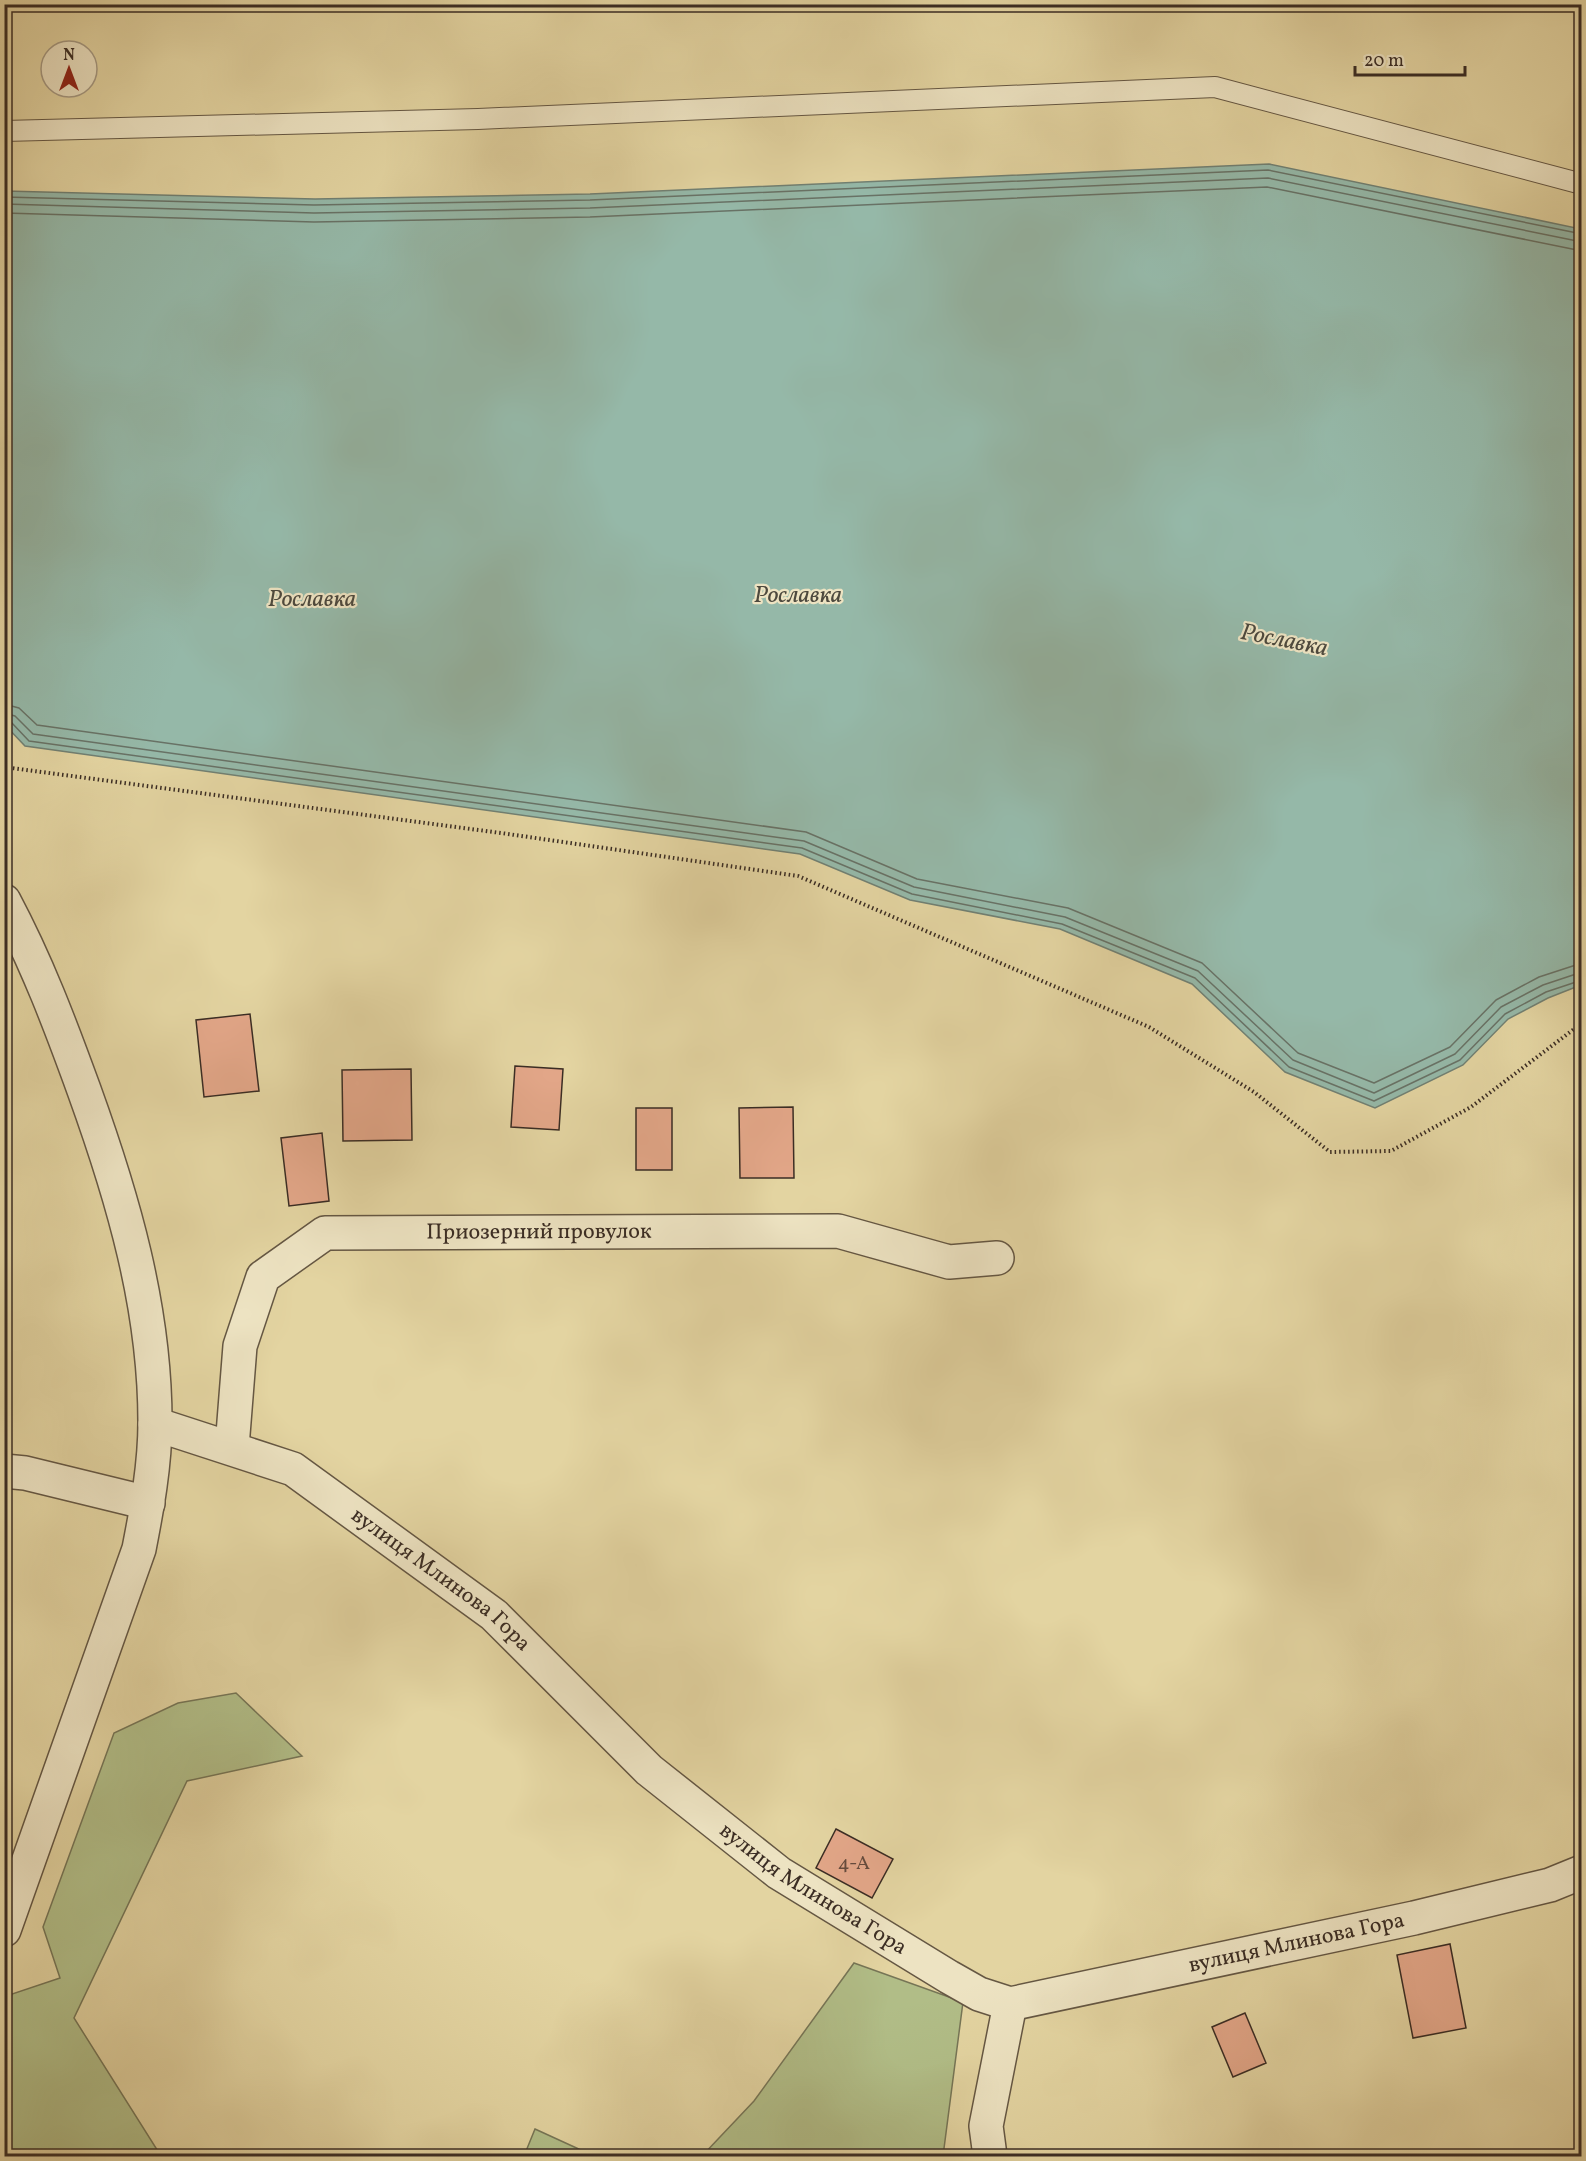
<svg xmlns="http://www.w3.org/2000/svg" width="1586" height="2161" viewBox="0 0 1586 2161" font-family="Vollkorn,serif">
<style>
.green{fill:#b1bd87;stroke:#767556;stroke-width:1.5}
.water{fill:#95b8a8;stroke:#718073;stroke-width:1.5}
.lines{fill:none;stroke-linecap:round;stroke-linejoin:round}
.shore{stroke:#687266;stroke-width:1.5}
.building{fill:#e2a688;stroke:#3b2d24;stroke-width:1.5}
.service-casing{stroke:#655743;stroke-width:22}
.minor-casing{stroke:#655743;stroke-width:36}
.path{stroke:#3b2d24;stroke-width:4;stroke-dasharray:1.5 3;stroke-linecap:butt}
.service{stroke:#ede3c2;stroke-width:20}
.minor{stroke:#ede3c2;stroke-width:33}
.labels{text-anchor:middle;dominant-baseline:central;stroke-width:4.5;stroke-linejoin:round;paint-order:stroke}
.number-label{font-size:20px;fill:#654b3d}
.street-label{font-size:22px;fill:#3b2d24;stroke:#ede3c2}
.water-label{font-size:24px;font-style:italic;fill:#4d493e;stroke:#ede3c2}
</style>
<rect width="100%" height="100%" fill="#e3d4a1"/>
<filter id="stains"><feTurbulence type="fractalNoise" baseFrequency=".00333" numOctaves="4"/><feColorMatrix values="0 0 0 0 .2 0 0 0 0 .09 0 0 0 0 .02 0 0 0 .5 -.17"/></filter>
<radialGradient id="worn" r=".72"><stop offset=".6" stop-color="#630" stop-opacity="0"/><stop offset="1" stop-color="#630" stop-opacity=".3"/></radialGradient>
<path class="green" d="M236 1693 302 1756 187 1781 74 2018 161 2156H5V2014L12 1994 60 1978 43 1927 114 1733 178 1703Z
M854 1963 963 2002 943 2156H702L754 2101Z
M535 2129 594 2156H524Z"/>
<path class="water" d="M1269 164 1581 229V985L1548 998 1508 1019 1463 1065 1375 1108 1285 1072 1192 984 1060 929 910 900 800 854 25 746 5 725V191L315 199 590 194Z"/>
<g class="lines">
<path class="shore" d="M4 197 314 205 590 200 1268 170 1582 234
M4 204 314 213 590 208 1268 178 1582 242
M4 213 314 222 590 217 1267 187 1582 251
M4 704 19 708 37 725 806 832 917 879 1068 908 1202 963 1298 1053 1374 1083 1450 1047 1496 1000 1539 977 1582 963
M4 713 15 716 33 734 804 841 914 887 1065 917 1198 971 1293 1060 1374 1093 1455 1054 1501 1007 1543 985 1582 972
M4 721 11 722 29 741 802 848 912 894 1062 924 1195 978 1289 1067 1374 1101 1460 1060 1505 1014 1546 992 1582 980"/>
</g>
<path class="building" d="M250 1014 259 1091 204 1097 196 1020Z
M515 1066 563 1069 559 1130 511 1127Z
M411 1069 412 1140 343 1141 342 1070Z
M793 1107 794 1178H740L739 1108Z
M636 1108H672V1170H636Z
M322 1133 329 1201 289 1206 281 1138Z
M836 1829 893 1859 872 1898 816 1868Z
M1450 1944 1466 2028 1413 2038 1397 1955Z
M1245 2013 1266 2063 1233 2077 1212 2027Z"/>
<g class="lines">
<g class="service-casing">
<path id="service" d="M4 131 478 119 1215 87 1582 184"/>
</g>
<g class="minor-casing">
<g id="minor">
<path d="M4 901C37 963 60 1024 84 1090 123 1198 155 1307 155 1422 155 1465 147 1508 139 1549L4 1930"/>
<path id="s1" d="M155 1424 293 1469 494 1615 649 1770 779 1873 949 1977 979 1994 1010 2004 1414 1918 1550 1885 1582 1872"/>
<path id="s2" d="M232 1447 240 1346 263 1277 325 1233 838 1231 949 1262 997 1258"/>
<path d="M4 1471 25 1473 148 1503"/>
<path d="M990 2156 986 2126 1010 2004"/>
</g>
</g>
<path class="path" d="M4 767 501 833 798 876 1149 1027 1254 1092 1330 1152 1391 1151 1471 1107 1582 1023"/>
<use href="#service" class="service"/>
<use href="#minor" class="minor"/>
</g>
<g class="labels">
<g class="number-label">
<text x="854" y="1864">4-А</text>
</g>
<g class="street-label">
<text stroke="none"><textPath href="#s2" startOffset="464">Приозерний провулок</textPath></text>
<text stroke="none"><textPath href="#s1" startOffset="330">вулиця Млинова Гора</textPath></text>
<text stroke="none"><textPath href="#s1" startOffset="816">вулиця Млинова Гора</textPath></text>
<text stroke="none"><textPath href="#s1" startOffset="1338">вулиця Млинова Гора</textPath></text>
</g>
<g class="water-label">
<text x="798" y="596">Рославка</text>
<text x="312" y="600">Рославка</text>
<text transform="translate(1284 641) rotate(11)">Рославка</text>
</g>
</g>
<rect width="1586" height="2161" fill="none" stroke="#e3d4a1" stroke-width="24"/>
<rect x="6" y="6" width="1574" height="2149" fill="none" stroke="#3b2d24" stroke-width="3"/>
<rect x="12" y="12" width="1562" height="2137" fill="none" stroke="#3b2d24" stroke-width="1.5"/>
<g transform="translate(69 69)"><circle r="28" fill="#ede3c2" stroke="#a69a83" stroke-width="1.5"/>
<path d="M0-4.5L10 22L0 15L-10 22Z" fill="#8f2418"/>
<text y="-9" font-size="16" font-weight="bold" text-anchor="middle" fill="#3b2d24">N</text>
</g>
<path d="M1355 66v9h110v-9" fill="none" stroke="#3b2d24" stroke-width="3"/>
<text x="1364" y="66" font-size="18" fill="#3b2d24" stroke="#ede3c2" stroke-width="4.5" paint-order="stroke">20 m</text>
<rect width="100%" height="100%" filter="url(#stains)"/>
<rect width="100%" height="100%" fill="url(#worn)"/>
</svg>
